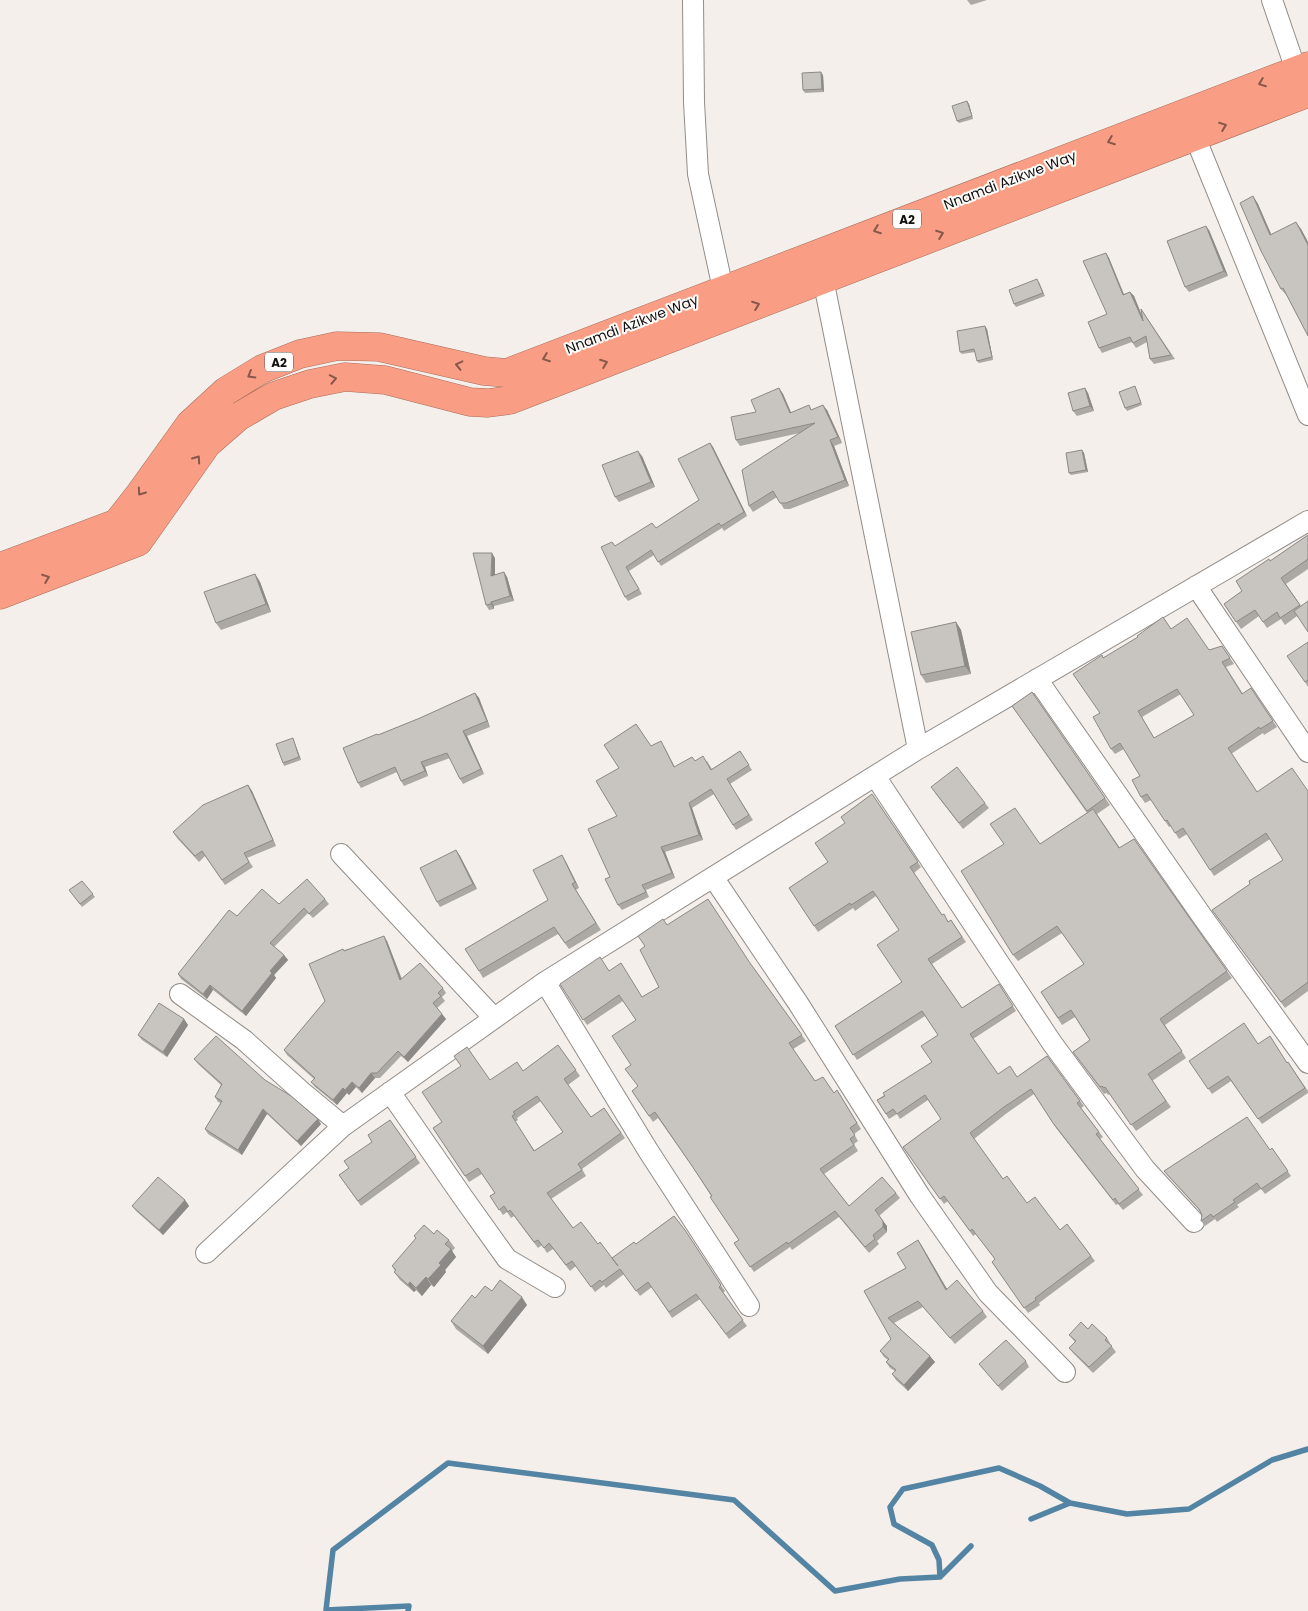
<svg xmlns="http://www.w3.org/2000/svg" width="1308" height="1611" viewBox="0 0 1308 1611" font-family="Poppins,sans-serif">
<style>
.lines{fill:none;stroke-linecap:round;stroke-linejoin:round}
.stream{stroke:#5384a4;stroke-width:5.5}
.minor-casing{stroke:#928d89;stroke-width:22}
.highway-casing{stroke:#a86d5c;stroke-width:29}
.minor{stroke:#fff;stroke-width:20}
.highway{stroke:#f99e85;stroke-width:28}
.wall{fill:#aca9a5;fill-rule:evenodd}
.shaded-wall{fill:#8c8986}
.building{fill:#c8c4c0;stroke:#8c8986;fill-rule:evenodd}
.oneway{stroke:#86584a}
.labels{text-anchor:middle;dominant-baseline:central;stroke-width:4;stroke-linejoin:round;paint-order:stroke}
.shield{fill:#fefdfb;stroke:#5a5856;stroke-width:1}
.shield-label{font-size:12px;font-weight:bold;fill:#131110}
.street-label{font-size:14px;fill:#131110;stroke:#fefdfb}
</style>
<rect width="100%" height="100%" fill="#f4efea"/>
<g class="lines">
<path class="stream" d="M1031 1519 1070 1503 1127 1514 1189 1509 1272 1460 1308 1449
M940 1577 939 1560 932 1545 894 1524 890 1507 903 1489 999 1468 1040 1486 1070 1503
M408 1611 409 1606 326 1610 333 1550 448 1463 734 1500 835 1591 900 1579 940 1577 971 1546"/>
<g class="minor-casing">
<path id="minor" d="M693 0 694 102 698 174 723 289
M1272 0 1296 70
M1195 137 1308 415
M823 279 918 749
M1196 586 1308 752
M1037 679 1204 919 1308 1063
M875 776 1052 1043 1145 1169 1194 1222
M341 854 494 1018
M713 877 798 1003 920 1196 988 1293 1065 1372
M545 982 649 1152 749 1306
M180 994 244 1040 302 1092 343 1126
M390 1092 462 1196 507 1259 555 1287
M206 1253 343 1126 545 982 918 749 1308 521"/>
</g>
<g class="highway-casing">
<path id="highway" d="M0 567 117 523 139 495 190 424 226 391 262 369 300 354 337 346 379 347 484 371 507 373 1308 66
M0 595 138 542 207 444 238 417 274 396 310 384 345 377 385 380 470 402 488 403 510 400 1308 93"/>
</g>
<use href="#minor" class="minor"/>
<use href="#highway" class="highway"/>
</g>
<path class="wall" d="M967 0H987L971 5Z
M823 75 824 92 805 93 803 90Z
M969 104 973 119 959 123 957 121Z
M1253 196 1258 204 1271 235 1301 229 1308 242V336L1287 296 1281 289Z
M1209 230 1228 276 1189 292 1185 287Z
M1106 253 1109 258 1124 294 1130 292 1134 296 1142 316 1141 309 1175 359 1154 364 1150 359 1147 342 1136 348 1132 342 1102 353 1099 348 1107 314Z
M1039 282 1045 296 1016 307 1014 304Z
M987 329 993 360 979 363 977 361 975 352 962 354 960 352Z
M1135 386 1136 389 1142 405 1127 411 1125 408Z
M779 388 783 394 791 413 812 410H827L842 443 834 446 849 486 790 509H784L777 497 753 512 749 506 800 433 740 446 736 440 756 412Z
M1085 388 1088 393 1094 411 1077 416 1073 411Z
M710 443 713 447 747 516 724 531 722 528 661 566 654 555 629 571 642 594 628 601 625 597 615 546 656 528 699 500Z
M1082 450 1084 453 1088 472 1071 475 1069 473Z
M642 456 655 487 619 502 615 497Z
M1308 535V569L1286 584 1301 606 1297 616 1285 625 1281 619 1267 628 1259 616 1241 629 1224 604 1242 591 1270 561Z
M495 558V575L504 572 507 577 514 601 494 606V609L489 610 486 605Z
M255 574 260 582 271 612 221 630 216 623Z
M956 622 961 630 971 674 926 683 921 675Z
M1171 629 1209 650 1222 646 1234 664 1226 667 1243 694 1251 688 1277 727 1264 735 1263 733 1231 754 1257 792 1308 791V991L1285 1008 1212 910 1250 884 1283 860 1270 839 1214 876 1187 834 1179 839 1171 826 1169 827 1151 800 1145 803 1141 797 1140 776 1124 749 1115 754 1111 749 1100 713 1103 658ZM1181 694 1194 715 1154 738 1142 717Z
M1308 642V687L1305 682Z
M1032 692 1110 805 1097 814 1120 848 1134 839 1232 978 1165 1025 1186 1058 1152 1081 1171 1107 1136 1131 1110 1094 1108 1095 1107 1093 1104 1094 1073 1052 1090 1040 1075 1017 1062 1025 1041 992 1084 964 1062 933 1018 961 1013 955 1040 844 1087 813 1012 706Z
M475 693 479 698 490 727 467 736 484 774 463 784 460 779 450 758 425 767 428 776 404 786 401 781 397 772 361 788 358 783 378 735 420 718Z
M294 741 301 760 284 766 283 763Z
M651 746H664L675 767 695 761H707L712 769 740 751 752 770 730 784 753 820 736 830 714 794 692 808 703 840 665 852 675 878 646 890 649 897 622 910 618 905 610 877 617 816 619 768Z
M248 785 252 791 276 846 247 858 253 867 225 885 205 856 199 862 177 838 173 832Z
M935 793 985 803 989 808 963 829Z
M872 794 921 867 914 873 942 915 949 922 951 920 966 942 932 964 962 1008 999 984 1016 1011 973 1039 998 1074 1017 1077 1047 1056 1084 1106 1081 1108 1103 1137 1100 1139 1143 1195 1123 1210 1118 1204 1116 1205 1056 1128 1034 1094 1007 1113 974 1139 1003 1179 1027 1203 1060 1230 1067 1224 1095 1261 1039 1303 1040 1305 1028 1313 992 1262 995 1259 976 1234 973 1236 948 1201 944 1204 903 1147 941 1119 928 1100 900 1119 897 1114 889 1119 877 1100 932 1062 938 1035 925 1016 857 1060 835 1026 902 982 899 930 876 896 855 911 853 908 818 932 789 888 828 862 845 823Z
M456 850 460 856 477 889 440 907 437 902Z
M566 862 579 888 576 890 601 930 569 949 558 934 483 978 479 971 548 900Z
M82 881 95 897 82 907 69 890Z
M325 899 329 904 313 918 308 913 274 947 284 955 288 960 274 975 276 978 246 1016 213 990 207 999 181 979 178 974 237 916 279 904Z
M667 925 753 967 806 1041 793 1049 815 1081 834 1093 837 1090 841 1096 861 1129 854 1134 858 1141 854 1144 858 1151 824 1174 849 1206 896 1193 900 1198 879 1216 887 1226V1232L877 1241 879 1244 869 1253 839 1217 792 1250 790 1247 754 1272 734 1243 739 1240 692 1166 658 1118 653 1122 632 1091 638 1087 631 1065 636 1020 623 1001 587 1025 560 984 609 970 642 997 659 987 645 946Z
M387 941 402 979 443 988 446 993 442 997 445 1001 437 1008 446 1019 408 1062 401 1056 380 1078H375L362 1093 356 1087 349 1095 347 1093 337 1105 315 1087 311 1082 314 1079 287 1055 284 1050 325 1001 344 950Z
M184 1019 188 1025 167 1057 142 1040 138 1035Z
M1258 1044 1287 1063 1288 1062 1308 1091V1093L1262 1124 1231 1081 1212 1094 1189 1061Z
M558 1045 580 1076 568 1085 591 1117 604 1108 625 1138 582 1169 586 1176 551 1199 573 1228 598 1244 616 1263 636 1244 674 1216 725 1291 723 1293 747 1326 729 1339 700 1299 672 1318 652 1287 640 1296 624 1274 606 1288 604 1285 595 1292 576 1266 570 1271 553 1249 547 1253 542 1245 538 1248 514 1216 511 1218 507 1212 503 1215 490 1196 495 1193 482 1174 469 1182 433 1128 442 1122 490 1080 523 1071ZM541 1101 563 1132 535 1151 515 1122 518 1120 517 1118Z
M194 1059 265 1080 321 1124 301 1146 267 1114 242 1155 208 1134 205 1129 221 1103 218 1102 215 1097 221 1085 198 1064Z
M390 1120 420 1163 361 1206 339 1175 349 1168Z
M1272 1148 1291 1176 1265 1194 1261 1189 1237 1205 1239 1207 1217 1222 1215 1219 1205 1226 1201 1221 1202 1215 1200 1211 1168 1176 1164 1171 1270 1150Z
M185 1200 189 1206 163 1235 136 1211 132 1206Z
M434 1234 449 1240 455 1248 452 1251 456 1257 445 1270 446 1272 434 1287 431 1285 422 1296 416 1290 414 1292 400 1280 394 1272 395 1271 392 1266Z
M918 1240 947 1289 983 1311 987 1317 955 1344 923 1307 894 1323 935 1362 908 1391 896 1380 892 1374 895 1371 890 1368 886 1362 888 1360 884 1357 880 1351 891 1339 864 1291 906 1268Z
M475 1298 527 1305 488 1354 456 1329 451 1321Z
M1088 1329 1107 1338 1110 1343V1344L1116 1352 1093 1373 1073 1353 1069 1348 1075 1342 1069 1335Z
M1026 1361 1029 1367 1002 1391 979 1364Z"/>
<path class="shaded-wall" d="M821 72 823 75 824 92 822 89Z
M967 101 969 104 973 119Z
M1253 196 1258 204 1275 243 1270 235Z
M1296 222 1301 229 1308 242V245Z
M1206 226 1209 230 1228 276 1224 271Z
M1106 253 1109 258 1126 300 1123 295Z
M1130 292 1134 296 1146 326 1143 321Z
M985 326 987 329 993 360 992 357Z
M779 388 783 394 794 419 790 413Z
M1085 388 1088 393 1094 411 1090 406Z
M823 405 827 410 842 443 838 437Z
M830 440 834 446 849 486 845 480Z
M710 443 713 447 747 516 744 512Z
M1082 450 1084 453 1088 472 1086 470Z
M638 451 642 456 655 487 651 482Z
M492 553 495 558V581L491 576Z
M504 572 507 577 514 601 510 596Z
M255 574 260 582 271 612 266 604Z
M491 602 494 606V609L491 604Z
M956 622 961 630 971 674 965 666Z
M475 693 479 698 490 727 487 721Z
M463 731 467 736 484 774 481 769Z
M293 738 294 741 301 760 299 757Z
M421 762 425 767 428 776 425 771Z
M248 785 252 791 276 846 273 840Z
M689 803 692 808 703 840 699 835Z
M661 847 665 852 675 878 672 873Z
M456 850 460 856 477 889 473 884Z
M562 855 566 862 579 888 575 882Z
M384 936 387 941 404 986 400 980Z
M284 955 288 960 274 975 276 978 246 1016 242 1011 270 971Z
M210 985 213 990 207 999 203 994Z
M442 1014 446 1019 408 1062 404 1057Z
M184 1019 188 1025 167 1057 163 1052Z
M371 1073 375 1078 362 1093 359 1088Z
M352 1082 356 1087 349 1095 345 1090Z
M343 1088 347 1093 337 1105 333 1100Z
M263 1109 267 1114 242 1155 238 1150Z
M318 1119 321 1124 301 1146 297 1141Z
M185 1200 189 1206 163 1235 159 1230Z
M883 1221 887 1226V1232L883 1227Z
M918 1240 922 1246 951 1296 946 1290Z
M451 1249 456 1257 445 1270 446 1272 434 1287 428 1279 439 1263Z
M426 1277 431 1285 422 1296 416 1288Z
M410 1282 416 1290 414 1292 408 1285Z
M522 1297 527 1305 488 1354 483 1346Z
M930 1356 935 1362 908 1391 904 1385Z"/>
<path class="building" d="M821 72 822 89 803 90 802 73Z
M967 101 972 116 957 121 952 106Z
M1253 196 1270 235 1296 222 1308 245V336L1283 288 1281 289 1261 251 1240 203Z
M1206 226 1224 271 1185 287 1167 241Z
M1106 253 1123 295 1130 292 1143 321 1141 309 1171 355 1150 359 1146 336 1133 343 1130 337 1099 348 1088 322 1107 314 1083 261Z
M1037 279 1043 293 1014 304 1009 290Z
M985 326 992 357 977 361 974 349 960 352 957 331Z
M1135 386 1141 403 1125 408 1119 392Z
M779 388 790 413 809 405 811 410 823 405 838 437 830 440 845 480 786 503H780L773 491 749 506 742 470 815 423 736 440 731 417 756 412 751 400Z
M1085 388 1090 406 1073 411 1068 393Z
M710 443 744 512 721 526 719 523 658 562 651 550 626 567 639 589 625 597 601 547 612 542 615 546 652 523 656 528 699 500 678 459Z
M1082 450 1086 470 1069 473 1066 453Z
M638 451 651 482 615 497 602 465Z
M1308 535V559L1281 578 1300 605 1280 618 1277 612 1263 622 1255 610 1236 622 1224 604 1242 591 1236 581 1269 559 1270 561Z
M473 553H492L491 576 504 572 510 596 491 602V604L486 605Z
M255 574 266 604 216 623 204 592Z
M1308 601V632L1294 611Z
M1163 617 1171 629 1187 618 1209 650 1222 646 1230 658 1222 662 1242 694 1251 688 1273 721 1260 729 1259 727 1228 748 1257 792 1292 768 1308 791V982L1281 1002 1212 910 1250 884 1249 881 1283 860 1266 833 1210 870 1183 828 1175 833 1167 820 1165 821 1147 794 1141 797 1132 780 1140 776 1120 743 1111 749 1093 717 1100 713 1073 674 1102 655 1103 658 1138 637 1137 636ZM1177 689 1194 715 1154 738 1138 711Z
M956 622 965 666 921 675 911 632Z
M1308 642V680L1305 682 1287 656Z
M1032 692 1105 798 1087 811 1012 706Z
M475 693 487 721 463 731 481 769 460 779 447 753 421 762 425 771 401 781 395 767 358 783 343 748 377 734 378 735 420 718Z
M636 724 651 746 661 741 674 767 692 757 695 761 703 756 711 770 740 751 749 765 727 779 749 815 733 825 711 789 689 803 699 835 661 847 672 873 642 885 646 892 618 905 605 879 610 877 588 829 617 816 596 781 619 768 604 745Z
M293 738 299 757 283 763 276 744Z
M957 767 985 803 959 823 931 787Z
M248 785 273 840 244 853 249 862 222 880 202 851 195 856 173 832 203 805Z
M872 794 918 862 910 867 942 915 944 914 948 922 951 920 962 937 928 959 962 1008 999 984 1013 1006 970 1034 998 1074 1010 1066 1017 1077 1047 1056 1080 1101 1077 1103 1099 1132 1096 1134 1139 1189 1119 1204 1115 1198 1113 1200 1053 1123 1031 1089 1004 1107 970 1133 1003 1179 1007 1176 1027 1203 1035 1197 1060 1230 1067 1224 1091 1256 1035 1298 1036 1300 1024 1308 992 1262 995 1259 972 1229 970 1231 944 1196 940 1199 903 1147 941 1119 925 1095 897 1114 893 1109 886 1114 877 1100 885 1096 883 1093 932 1062 921 1046 938 1035 922 1011 853 1055 835 1026 902 982 877 945 899 930 873 891 851 905 850 903 814 926 789 888 828 862 815 843 845 823 841 817Z
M1015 808 1040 844 1093 809 1119 848 1134 839 1227 971 1160 1019 1182 1051 1148 1074 1166 1101 1131 1125 1105 1087 1104 1088 1102 1086 1100 1087 1073 1052 1090 1040 1071 1010 1058 1018 1041 992 1084 964 1057 926 1013 955 961 871 1004 844 990 824Z
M456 850 473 884 437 902 420 868Z
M562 855 575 882 572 884 596 923 565 943 554 927 479 971 465 949 548 900 533 870Z
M307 879 325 899 309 914 304 908 270 943 284 955 270 971 272 973 242 1011 210 985 203 994 178 974 229 910 237 916 262 889 279 904Z
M82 881 93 894 80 904 69 890Z
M708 899 750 963 802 1035 789 1043 815 1081 823 1077 834 1093 837 1090 857 1123 850 1128 855 1135 850 1139 854 1145 820 1169 849 1206 882 1177 896 1193 875 1210 883 1221V1227L873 1235 875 1239 865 1247 835 1211 788 1244 787 1242 750 1267 734 1243 739 1240 710 1197 712 1196 692 1166 655 1112 649 1116 632 1091 638 1086 625 1069 631 1065 612 1036 636 1020 619 995 583 1020 560 984 600 957 609 971 621 963 642 997 659 987 640 950 645 946 638 936 663 919 667 925Z
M384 936 400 980 420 963 443 988 438 993 441 996 433 1003 442 1014 404 1057 398 1051 377 1073H371L359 1088 352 1082 345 1090 343 1088 333 1100 311 1082 315 1078 284 1050 325 1001 309 964 343 949 344 951Z
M159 1003 184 1019 163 1052 138 1035Z
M1244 1023 1258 1044 1270 1036 1287 1063 1288 1062 1305 1088 1258 1119 1228 1076 1208 1089 1189 1061Z
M216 1036 265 1080 291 1096 318 1119 297 1141 263 1109 238 1150 205 1129 222 1101 215 1097 222 1084 194 1059Z
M558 1045 576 1070 564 1079 591 1117 604 1108 621 1133 578 1164 582 1170 547 1193 573 1228 581 1222 598 1244 600 1242 618 1266 612 1258 634 1242 636 1244 674 1216 685 1230 721 1285 719 1287 743 1320 726 1334 696 1294 669 1312 648 1282 636 1291 620 1269 602 1282 600 1280 591 1287 572 1261 566 1265 549 1243 544 1248 538 1240 534 1242 510 1210 508 1212 504 1206 499 1210 490 1196 495 1193 478 1168 465 1176 433 1128 442 1122 422 1092 461 1066 454 1056 467 1047 490 1080 517 1062 523 1071ZM537 1096 563 1132 534 1151 512 1116 515 1114 513 1112Z
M1247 1117 1270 1150 1272 1148 1288 1171 1261 1189 1257 1183 1233 1200 1235 1202 1213 1217 1211 1214 1201 1221 1202 1215 1199 1209 1164 1171Z
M390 1120 416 1157 358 1201 339 1175 349 1168 344 1161 372 1142 368 1135Z
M158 1177 185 1200 159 1230 132 1206Z
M424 1225 434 1234 437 1230 449 1240 445 1244 451 1249 439 1263 441 1265 428 1279 426 1277 416 1288 410 1282 408 1285 394 1272 396 1270 392 1266 416 1238 414 1236Z
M918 1240 946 1290 957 1280 983 1311 950 1338 918 1301 888 1318 930 1356 904 1385 892 1374 896 1370 886 1362 889 1359 880 1351 891 1339 864 1291 906 1268 897 1253Z
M500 1280 522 1297 483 1346 451 1321 472 1295 475 1298 485 1286 492 1291Z
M1081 1322 1088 1329 1092 1324 1107 1338 1105 1340 1112 1346 1089 1367 1069 1348 1076 1341 1069 1335Z
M1006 1340 1026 1361 998 1386 979 1364Z"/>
<defs><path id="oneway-chevron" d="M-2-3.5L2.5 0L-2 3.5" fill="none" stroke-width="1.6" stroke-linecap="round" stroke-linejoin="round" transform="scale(1.25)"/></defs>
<g class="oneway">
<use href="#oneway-chevron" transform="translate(1262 83) rotate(159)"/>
<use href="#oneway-chevron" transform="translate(1223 126) rotate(-21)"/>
<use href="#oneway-chevron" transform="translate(1111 141) rotate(159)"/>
<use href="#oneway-chevron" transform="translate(877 230) rotate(159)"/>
<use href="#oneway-chevron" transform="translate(940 234) rotate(-21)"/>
<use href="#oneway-chevron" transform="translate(756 305) rotate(-21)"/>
<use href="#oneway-chevron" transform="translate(546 358) rotate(159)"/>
<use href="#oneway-chevron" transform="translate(604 363) rotate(-21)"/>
<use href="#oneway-chevron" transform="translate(459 365) rotate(-167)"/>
<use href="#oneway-chevron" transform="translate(251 375) rotate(149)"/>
<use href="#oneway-chevron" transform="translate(333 379) rotate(-11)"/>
<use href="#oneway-chevron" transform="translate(197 459) rotate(-55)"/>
<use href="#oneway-chevron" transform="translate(141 492) rotate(125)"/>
<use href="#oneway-chevron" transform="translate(46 578) rotate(-21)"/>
</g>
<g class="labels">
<g class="shield">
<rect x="893" y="209.5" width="28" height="19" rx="4"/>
<rect x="265" y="352.5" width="28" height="19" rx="4"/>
</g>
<g class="shield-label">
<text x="907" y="219">A2</text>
<text x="279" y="362">A2</text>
</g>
<g class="street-label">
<text transform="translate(1010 180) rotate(-21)">Nnamdi Azikwe Way</text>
<text transform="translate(632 324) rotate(-21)">Nnamdi Azikwe Way</text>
</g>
</g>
</svg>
